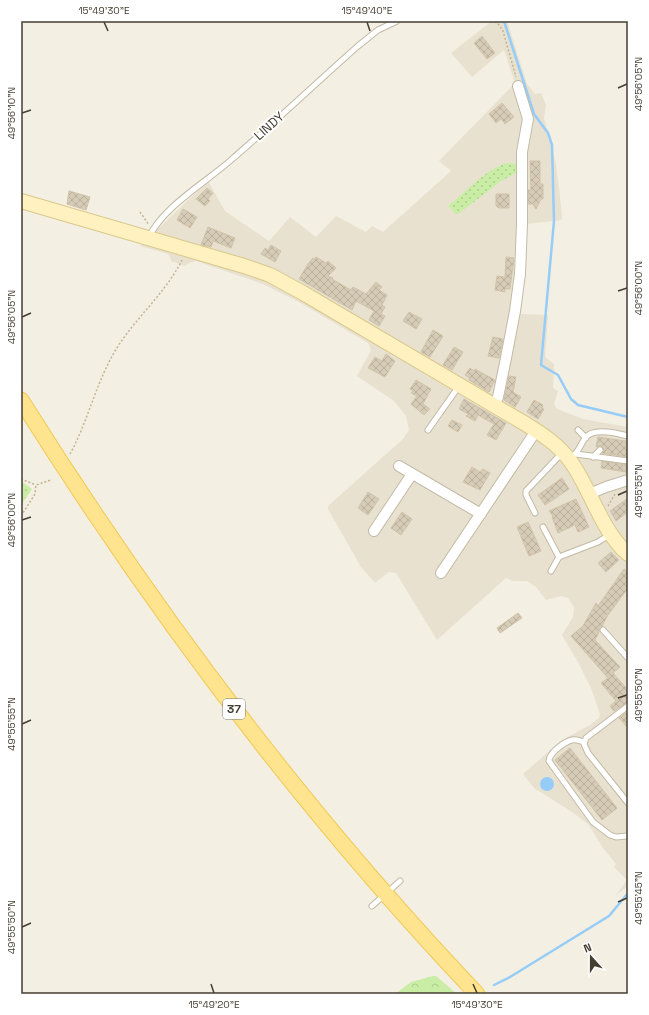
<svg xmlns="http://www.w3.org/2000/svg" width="649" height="1015" viewBox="0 0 649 1015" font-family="'Space Grotesk',sans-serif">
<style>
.residential{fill:#e8e1cf}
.grass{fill:url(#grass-dots)}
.forest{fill:url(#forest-crowns)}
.water{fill:#96ccf8}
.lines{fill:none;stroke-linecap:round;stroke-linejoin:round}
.stream{stroke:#96ccf8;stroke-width:2.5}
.building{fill:url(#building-cross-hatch);stroke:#d2c3a8}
.lane-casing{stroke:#c2baa6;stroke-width:7}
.street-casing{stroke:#c2baa6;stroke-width:12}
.secondary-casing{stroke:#d9c88b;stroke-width:16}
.primary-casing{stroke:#f1c852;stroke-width:17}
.path{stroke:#c3b493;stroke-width:1.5;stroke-dasharray:2 2;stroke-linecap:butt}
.lane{stroke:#fff;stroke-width:5}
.street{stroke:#fff;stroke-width:10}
.secondary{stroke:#fff2c0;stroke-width:14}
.primary{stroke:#ffe48f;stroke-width:15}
.ticks{fill:none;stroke:#453e32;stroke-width:1.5}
.labels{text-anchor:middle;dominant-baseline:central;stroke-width:4;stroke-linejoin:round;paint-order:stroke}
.shield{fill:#fff;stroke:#7d7870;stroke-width:1}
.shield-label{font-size:12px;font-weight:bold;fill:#453e32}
.street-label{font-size:13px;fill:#453e32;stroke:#fff}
.neatline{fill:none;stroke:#453e32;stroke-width:1.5}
.ticks-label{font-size:10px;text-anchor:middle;fill:#453e32}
</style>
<defs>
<pattern id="grass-dots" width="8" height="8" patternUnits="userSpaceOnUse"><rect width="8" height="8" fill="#c9eda5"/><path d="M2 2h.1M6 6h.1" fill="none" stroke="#aecc8e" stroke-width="1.8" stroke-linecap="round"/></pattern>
<pattern id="forest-crowns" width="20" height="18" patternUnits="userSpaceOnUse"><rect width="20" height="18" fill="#c9eda5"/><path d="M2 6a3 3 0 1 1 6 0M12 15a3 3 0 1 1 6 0" fill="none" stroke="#aecc8e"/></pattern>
<pattern id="building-cross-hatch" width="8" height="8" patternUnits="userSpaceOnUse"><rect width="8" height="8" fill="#d5cbb6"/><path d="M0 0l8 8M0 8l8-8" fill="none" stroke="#b8af9d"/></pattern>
</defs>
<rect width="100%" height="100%" fill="#f3efe2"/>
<path class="residential" d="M492 21H507L527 84 535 94 541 93 546 105 544 118 556 165 560 197 562 217 561 220 526 224 521 314 548 315 545 357 554 364 553 388 558 391 554 404 557 409 583 419 628 427V886L616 895 627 880 614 867 616 864 603 848 588 824 572 812 534 788 523 774 562 740 590 725 599 718 600 714 591 688 578 662 562 635 573 617 574 607 568 598 561 596 546 600 536 587 527 581H513L506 578 437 640 396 573 389 572 375 583 361 567 328 509V506L403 439 409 430 406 416 394 401 357 376 371 350 368 343 299 302 263 284 196 261 189 263 185 266 171 261V259L168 254 140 246 208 181 225 211 269 241 290 217 316 237 336 216 366 232 372 226 383 232 451 171 439 161 515 83 504 50 472 77 451 53Z"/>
<path class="grass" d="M507 163 517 164 516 173 501 181 457 215 448 206C466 192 486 169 507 163Z
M21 481 32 489 21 505Z"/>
<path class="forest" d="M433 976H436L457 994H395L411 982Z"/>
<path class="water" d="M540 784a7 7 0 1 1 14 0a7 7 0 1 1-14 0Z"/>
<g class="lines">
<path class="stream" d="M504 21 534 114 548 133 552 145 554 221 541 365 558 375 571 399 578 405 628 417
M494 985 510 977 609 916 628 893"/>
</g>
<path class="building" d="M482 36 495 53 487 59 474 43Z
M502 103 514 117 505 124 501 119 496 123 489 114Z
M530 161H540V184H543V199H541L536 209 533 204H528V190H531Z
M207 188 213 193 208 199 210 201 205 206 196 199Z
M69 191 90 197 86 210 67 204Z
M496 194H509V208H499L496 206Z
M183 209 197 217 190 228 177 220Z
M208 227 235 238 231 248 213 241 211 247 201 245Z
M271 245 281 251 275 262 261 254 265 248 268 250Z
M316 257 326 263 328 261 336 268 328 276 333 278 332 279 351 290 353 287 366 294 376 282 382 287 379 290 387 295 382 305 385 307 381 314 385 316 379 326 369 320 374 311 356 301 352 310 299 279 308 264 313 258 315 259Z
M506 257 514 258 510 289H505V292L495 290 497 276 505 277Z
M409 312 422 319 416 329 403 321Z
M433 330 443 336 430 357 421 352Z
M493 337 503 339 499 358 488 356Z
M454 347 463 352 452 370 443 365Z
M386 354 395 361 385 377 368 368 375 357 382 361Z
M470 368 474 371 475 369 495 380 489 392 469 380 470 378 465 375Z
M509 376 516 377 513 392 521 397 515 407 504 400Z
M416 380 431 389 423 404 430 409 424 415 411 404 417 396 411 393 413 391 410 389Z
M464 399 506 423 496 440 487 435 494 424 478 415 475 421 466 416 468 414 459 409Z
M534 400 543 405 542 408 544 409 538 419 527 412Z
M452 420 462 425 458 432 448 426Z
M598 437 626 441 625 446 628 447V457L602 453 604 451 603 447 601 446 596 447Z
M602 461 627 465 626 472 601 468Z
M472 467 480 472 483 469 490 473 480 490 463 482Z
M562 478 569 489 545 505 538 495Z
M368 492 379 499 368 515 358 508Z
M628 498V512L616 521 610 511Z
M576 499 589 527 578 532 575 525 558 533 552 517 553 516 549 511Z
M402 512 412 519 401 535 391 528Z
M528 522 541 551 529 556 517 527Z
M611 552 619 560 606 572 598 563Z
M624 569 628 572V588L608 615 602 626 599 628V632L595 640 620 667 613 673 628 690V702L614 711 610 706 616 701 601 683 608 678 571 636 583 626 596 603 598 606Z
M518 613 522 618 500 633 497 628Z
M628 711V728L619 718Z
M570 748 617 808 602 820 555 760Z"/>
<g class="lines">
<g class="lane-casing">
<path id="lane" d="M149 237C163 207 205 183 231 160 274 123 315 84 358 46L378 30 397 21
M428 430 459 386
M578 430 586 438
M576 454 628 461
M593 457 600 450
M570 459C578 453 580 446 585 438 593 427 617 433 628 436
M535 513 526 495V491L562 453
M543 527 559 557
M551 571 559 557 598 542 609 535
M603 630 628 658
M628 706 586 738 584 744 588 753 628 803
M584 742C580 741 576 739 572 740 564 742 549 753 549 761L593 822 610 835 616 837 628 836
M372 906 400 881"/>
</g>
<g class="street-casing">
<path id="street" d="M494 405 498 397 506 358 515 311 520 274 522 224V152L528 119 518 86
M399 466 481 514
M589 494 606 487 628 480
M374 531 412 474
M441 573 536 431"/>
</g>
<g class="secondary-casing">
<path id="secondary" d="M21 201 244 266 270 275 303 293 524 423C542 434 559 445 571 462 591 490 602 532 628 554"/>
</g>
<g class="primary-casing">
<path id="primary" d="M21 400C154 612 305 813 477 994"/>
</g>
<path class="path" d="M495 21 500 26 503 31 516 77
M140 212 149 225
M70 454C88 421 96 383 115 351 135 318 165 294 182 260
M21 479 36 485
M608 506 615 494
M21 516 35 494 36 485 51 480"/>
<use href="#lane" class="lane"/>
<use href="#street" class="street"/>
<use href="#secondary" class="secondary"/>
<use href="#primary" class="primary"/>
</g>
<path class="ticks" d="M104 22 108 31M367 22 370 31M618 88 627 84M22 113 31 110M618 291 627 288M22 317 31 313M618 495 627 491M22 520 31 517M618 698 627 695M22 724 31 720M618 902 627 898M22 927 31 923M211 984 214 993M473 984 477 993"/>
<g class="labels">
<rect class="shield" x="223" y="699" width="22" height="20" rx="3"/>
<g class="shield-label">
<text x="234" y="709">37</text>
</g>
<g class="street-label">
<text transform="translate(269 126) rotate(-42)">LINDY</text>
</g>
</g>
<rect width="649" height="1015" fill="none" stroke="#ffffff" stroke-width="44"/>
<g transform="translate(591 957) rotate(339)" stroke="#ffffff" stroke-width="3" paint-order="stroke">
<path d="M0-3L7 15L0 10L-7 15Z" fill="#453e32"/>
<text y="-6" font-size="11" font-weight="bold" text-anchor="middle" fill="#453e32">N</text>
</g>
<rect x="22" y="22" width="605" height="971" class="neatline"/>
<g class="ticks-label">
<text x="104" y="14">15°49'30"E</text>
<text x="367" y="14">15°49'40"E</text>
<text transform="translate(638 84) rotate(-90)" y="4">49°56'05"N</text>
<text transform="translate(11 113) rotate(-90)" y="4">49°56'10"N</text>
<text transform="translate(638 288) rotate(-90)" y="4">49°56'00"N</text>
<text transform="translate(11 317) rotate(-90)" y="4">49°56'05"N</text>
<text transform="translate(638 491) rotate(-90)" y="4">49°55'55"N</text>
<text transform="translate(11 520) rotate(-90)" y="4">49°56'00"N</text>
<text transform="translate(638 695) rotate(-90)" y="4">49°55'50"N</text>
<text transform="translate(11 724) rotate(-90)" y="4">49°55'55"N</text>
<text transform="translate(638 898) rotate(-90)" y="4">49°55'45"N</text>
<text transform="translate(11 927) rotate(-90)" y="4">49°55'50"N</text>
<text x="214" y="1008">15°49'20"E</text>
<text x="477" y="1008">15°49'30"E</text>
</g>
</svg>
